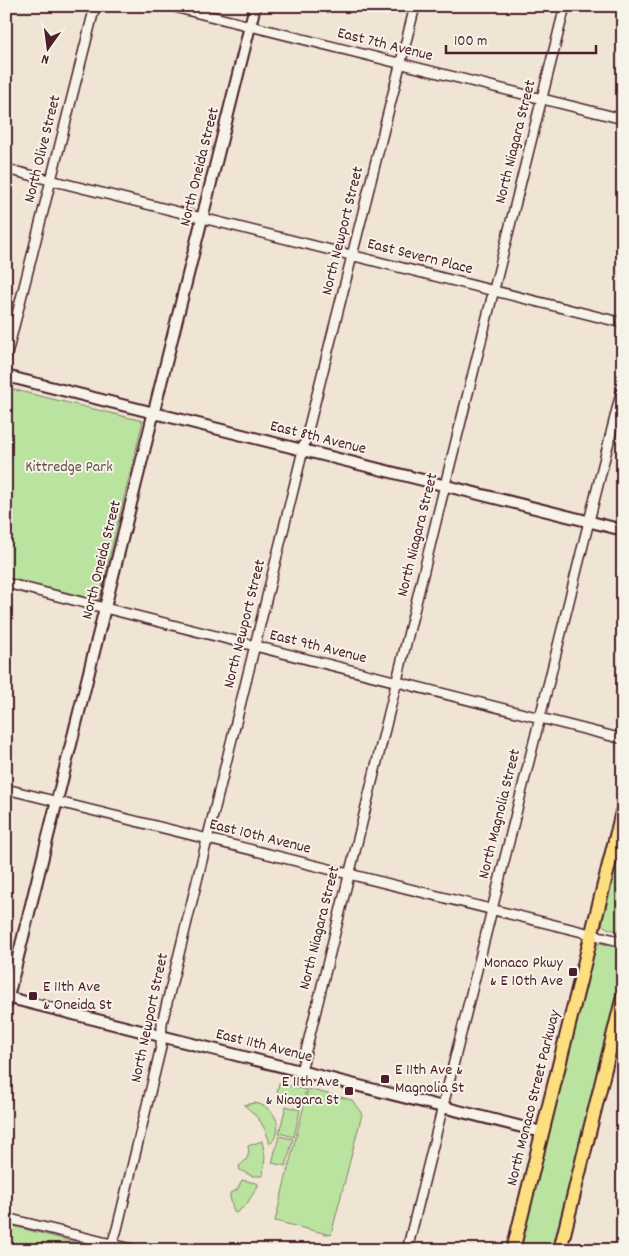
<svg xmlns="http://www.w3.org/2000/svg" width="629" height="1256" viewBox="0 0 629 1256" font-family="Dekko,sans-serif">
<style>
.green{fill:#b9e39f;stroke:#828165}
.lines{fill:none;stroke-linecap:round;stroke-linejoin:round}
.minor-casing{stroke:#4a1f2b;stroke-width:12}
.tertiary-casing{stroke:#4a1f2b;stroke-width:14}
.primary-casing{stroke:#4a1f2b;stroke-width:16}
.minor{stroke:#f7f3e8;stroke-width:9}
.tertiary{stroke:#f7f3e8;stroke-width:10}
.primary{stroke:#fedf80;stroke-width:12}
.poi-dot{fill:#4a1f2b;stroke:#f7f3e8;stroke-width:2}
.labels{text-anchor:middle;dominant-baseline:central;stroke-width:4;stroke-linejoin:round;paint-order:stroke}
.street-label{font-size:16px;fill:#4a1f2b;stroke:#f7f3e8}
.park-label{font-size:16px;fill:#665048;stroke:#f7f3e8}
.poi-label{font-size:16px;fill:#4a1f2b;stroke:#f7f3e8;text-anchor:end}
</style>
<rect width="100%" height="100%" fill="#f0e5d4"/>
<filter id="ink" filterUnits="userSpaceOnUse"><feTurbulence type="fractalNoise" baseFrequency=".02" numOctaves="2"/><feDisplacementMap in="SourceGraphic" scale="10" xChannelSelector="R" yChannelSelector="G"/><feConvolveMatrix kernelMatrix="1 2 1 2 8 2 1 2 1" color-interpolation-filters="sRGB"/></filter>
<g filter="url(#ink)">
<path class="green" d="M7 388 143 421 99 600 6 578Z
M623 831V932C615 930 605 930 601 922Z
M600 943 623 949V971L554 1246 552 1250C541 1250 524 1253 521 1239L594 947Z
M279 1083 306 1090 302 1105 280 1100C275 1095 278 1089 279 1083Z
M308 1089 352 1100 362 1114 331 1235 275 1221Z
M255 1103C275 1107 286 1128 270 1144 265 1126 259 1117 244 1105Z
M286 1106 300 1110 294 1137 279 1133Z
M279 1136 293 1139 286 1166 272 1163Z
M262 1141 265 1156 263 1176H252L240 1170 239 1166C247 1160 250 1156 248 1146Z
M242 1180 256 1183 258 1184V1186L246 1205 236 1213 234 1212 230 1197V1193L237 1190Z
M6 1224 89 1246 96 1250H38L6 1242Z"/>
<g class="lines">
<g class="minor-casing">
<path id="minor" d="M170 6 623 119
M6 169 623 323
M6 358 95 6
M6 583 623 739
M6 789 623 942
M301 1071 445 485 565 6
M6 1218 136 1250
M6 1249 11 1250
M110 1250 117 1229 161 1047 162 1023 303 450 415 6
M407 1250 623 385"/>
</g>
<g class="tertiary-casing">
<path id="tertiary" d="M6 376 623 530
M6 997 542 1132
M6 1005 255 6"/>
</g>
<g class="primary-casing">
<path id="primary" d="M513 1250 623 808
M560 1250 623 996"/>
</g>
<use href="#minor" class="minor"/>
<use href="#tertiary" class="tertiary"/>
<use href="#primary" class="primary"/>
</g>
</g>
<g class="poi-dot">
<rect x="568" y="967" width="10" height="10" rx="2.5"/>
<rect x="28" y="991" width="10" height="10" rx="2.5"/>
<rect x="380" y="1074" width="10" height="10" rx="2.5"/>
<rect x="344" y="1086" width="10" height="10" rx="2.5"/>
</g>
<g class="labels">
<g class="street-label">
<text transform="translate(385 45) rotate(14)">East 7th Avenue</text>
<text transform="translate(516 142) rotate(-76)">North Niagara Street</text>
<text transform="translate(43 149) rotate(-76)">North Olive Street</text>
<text transform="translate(200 167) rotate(-76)">North Oneida Street</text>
<text transform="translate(343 231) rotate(-76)">North Newport Street</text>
<text transform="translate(420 257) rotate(14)">East Severn Place</text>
<text transform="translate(318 438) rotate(14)">East 8th Avenue</text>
<text transform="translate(418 535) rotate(-76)">North Niagara Street</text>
<text transform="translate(102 560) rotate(-76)">North Oneida Street</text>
<text transform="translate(245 624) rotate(-76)">North Newport Street</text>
<text transform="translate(318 647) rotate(14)">East 9th Avenue</text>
<text transform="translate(500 814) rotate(-76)">North Magnolia Street</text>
<text transform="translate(260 837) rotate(14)">East 10th Avenue</text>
<text transform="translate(320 928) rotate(-76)">North Niagara Street</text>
<text transform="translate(150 1018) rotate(-78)">North Newport Street</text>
<text transform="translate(264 1046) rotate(14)">East 11th Avenue</text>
<text transform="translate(534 1098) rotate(-76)">North Monaco Street Parkway</text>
</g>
<g class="park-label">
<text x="69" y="467">Kittredge Park</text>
</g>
<g class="poi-label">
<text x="563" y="963">Monaco Pkwy<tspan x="563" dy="18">&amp; E 10th Ave</tspan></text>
<text x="43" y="987" text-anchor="start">E 11th Ave<tspan x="43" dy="18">&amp; Oneida St</tspan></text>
<text x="395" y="1070" text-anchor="start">E 11th Ave &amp;<tspan x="395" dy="18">Magnolia St</tspan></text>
<text x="339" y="1082">E 11th Ave<tspan x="339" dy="18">&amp; Niagara St</tspan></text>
</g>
</g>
<rect width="629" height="1256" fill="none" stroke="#f7f3e8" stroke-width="25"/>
<rect x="12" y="12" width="604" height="1231" fill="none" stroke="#4a1f2b" stroke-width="2" filter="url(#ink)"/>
<g transform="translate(48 48) rotate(194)" stroke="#f7f3e8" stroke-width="4" paint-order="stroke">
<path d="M0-4L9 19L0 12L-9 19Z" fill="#4a1f2b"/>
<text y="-8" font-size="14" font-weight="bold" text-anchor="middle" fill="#4a1f2b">N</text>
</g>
<path d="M446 45v8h150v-8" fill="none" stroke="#4a1f2b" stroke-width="2.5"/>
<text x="454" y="45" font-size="15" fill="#4a1f2b" stroke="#f7f3e8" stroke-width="4" paint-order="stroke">100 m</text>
</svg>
